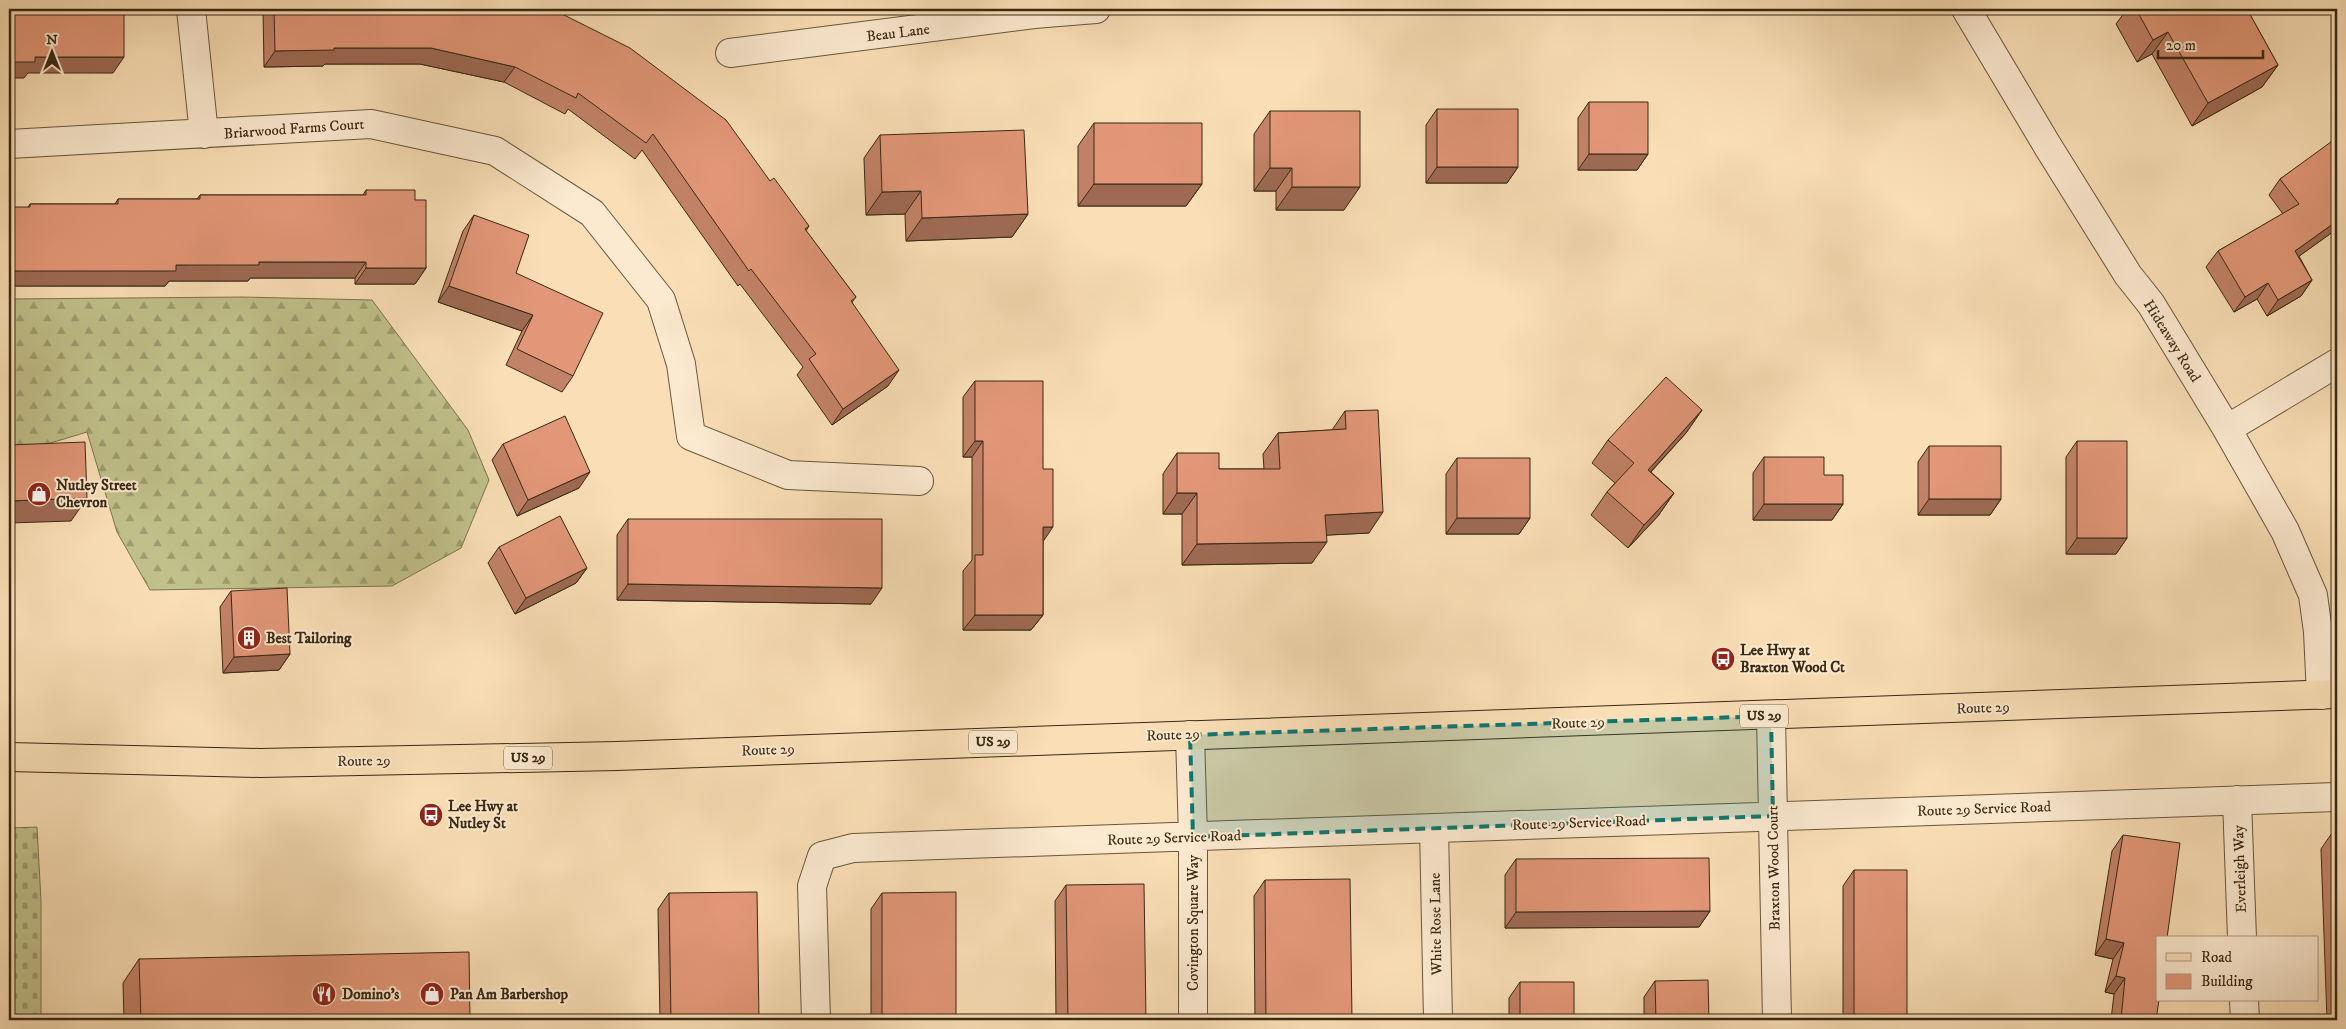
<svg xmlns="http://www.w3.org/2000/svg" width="2346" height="1029" viewBox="0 0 2346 1029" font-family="'IM FELL DW Pica',serif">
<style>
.forest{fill:url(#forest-firs);stroke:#7d7450}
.cemetery{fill:url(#cemetery-stones);stroke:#7d7450}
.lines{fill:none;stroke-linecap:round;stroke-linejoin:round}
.minor-casing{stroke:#69563c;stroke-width:30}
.major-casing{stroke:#392814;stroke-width:30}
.minor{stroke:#fcead0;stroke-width:28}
.major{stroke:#fadfb6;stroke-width:28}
.wall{fill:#c28267;stroke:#392814}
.shaded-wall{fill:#9e6a54;stroke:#392814}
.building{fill:#e29778;stroke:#392814}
.marked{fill:#0f766e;fill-opacity:0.2;stroke:#0f766e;stroke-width:4;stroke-dasharray:10 6;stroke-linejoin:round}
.labels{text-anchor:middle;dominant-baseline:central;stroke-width:4;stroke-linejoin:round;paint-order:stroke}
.shield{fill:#fcead0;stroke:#74624c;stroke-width:1}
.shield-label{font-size:14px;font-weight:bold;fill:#392814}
.street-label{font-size:15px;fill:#392814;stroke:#fcead0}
.poi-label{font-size:15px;font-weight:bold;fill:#392814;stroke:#fcead0;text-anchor:start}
</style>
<defs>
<pattern id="forest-firs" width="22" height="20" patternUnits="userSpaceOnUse" patternTransform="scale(1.25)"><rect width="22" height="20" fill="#c1c18b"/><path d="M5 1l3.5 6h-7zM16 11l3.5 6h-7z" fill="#9e9d70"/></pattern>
<pattern id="cemetery-stones" width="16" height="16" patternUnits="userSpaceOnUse" patternTransform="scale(1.25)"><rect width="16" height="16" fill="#c1c18b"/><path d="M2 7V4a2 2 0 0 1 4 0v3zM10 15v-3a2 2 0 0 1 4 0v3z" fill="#9e9d70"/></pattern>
</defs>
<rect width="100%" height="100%" fill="#fadfb6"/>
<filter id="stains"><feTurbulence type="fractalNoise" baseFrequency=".004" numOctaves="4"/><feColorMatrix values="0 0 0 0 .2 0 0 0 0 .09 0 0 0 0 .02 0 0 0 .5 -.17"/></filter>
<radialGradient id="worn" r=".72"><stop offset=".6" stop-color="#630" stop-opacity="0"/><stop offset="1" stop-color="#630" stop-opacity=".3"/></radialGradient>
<path class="forest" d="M242 297 372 300 468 430 489 480 461 548 392 586 150 590 117 532 87 432 24 451H9V299Z"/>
<path class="cemetery" d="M37 827 41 901V1019L9 1020V828Z"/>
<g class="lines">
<g class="minor-casing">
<path id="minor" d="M191 9 204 134
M1966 9 2047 145 2128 275 2151 304 2227 429 2285 531 2313 595 2318 632 2321 695
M730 53 1034 14 1096 9
M9 144 371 124 495 151 592 213 661 300 681 364 691 436 788 475 919 481
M2227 429 2337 363
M1771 716 1777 1020
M1190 735 1193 837V1020
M2237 800 2242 938
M1434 828 1438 1020
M2244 1000 2245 1020
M816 1020 812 886 822 856 853 848 2337 797"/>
</g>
<g class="major-casing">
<path id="major" d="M9 757 260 763 617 756 2337 694"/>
</g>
<use href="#minor" class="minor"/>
<use href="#major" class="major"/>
</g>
<path class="wall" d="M263 9H552L770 181 809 226 806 231 856 297 852 302 888 386 832 425 797 375 803 367 740 284 738 286 642 150 635 159 568 109 565 114 504 82 420 64H325L323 66 264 67Z
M2127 9H2247L2278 65 2262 87 2192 126 2152 54 2137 62 2116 24Z
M1589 102 1648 154 1637 170H1578V118Z
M1437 109 1518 167 1507 183H1426V125Z
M1270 111 1344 210H1276V191H1254V134Z
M1094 123 1202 184 1186 206H1078V146Z
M880 135 1028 214 1012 237 906 241 905 214 866 215 864 158Z
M2337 142V229L2299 256 2312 280 2301 296 2267 316 2257 299 2234 312 2206 267 2218 251 2283 214 2269 195 2280 179Z
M366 190 415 200 426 268 415 284H355V278H250L248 281H169L165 286H9L28 207 30 204H115L118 199H197L200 195H363Z
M474 215 516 273 573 376 562 392 506 365 522 331 438 302 463 231Z
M975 381 1043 542V615L1031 630H963V571L972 560V457H963V397Z
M1702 410 1686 433 1651 472 1674 493 1658 516 1628 548 1591 515 1607 492 1615 483 1592 463 1608 440Z
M1345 411 1369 533 1326 535 1312 563 1182 565V514H1163V474L1177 453 1219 469H1264L1263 454 1278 433 1332 430Z
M2077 441 2127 538 2116 554H2066V457Z
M503 444 579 488 517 516 492 460Z
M1929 446 2001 499 1990 515H1918V462Z
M1764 457 1824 475 1843 504 1832 520H1753V473Z
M1457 458 1530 518 1519 534H1446V474Z
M628 519 871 604 617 600V535Z
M499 547 587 568 576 583 515 614 488 563Z
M231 591 290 654 279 670 223 673 220 607Z
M2332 833H2337V1020H2327L2321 849Z
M2123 835 2156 1020H2111L2114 994 2105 992 2113 959 2095 955 2112 851Z
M1516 859 1710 911 1699 927 1505 928V875Z
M1854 870 1907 1020H1843V886Z
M1265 880 1352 1020H1255L1254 896Z
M1066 885 1146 1020H1056L1055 901Z
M669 893 759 1020H660L658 909Z
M882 893 956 1020H871V909Z
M139 959 470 1020H124L123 983Z
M1655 981 1709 1020H1644V997Z
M1520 982 1574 1020H1509V998Z"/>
<path class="shaded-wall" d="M2168 32 2152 54 2137 62 2153 40Z
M334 48H431L515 67 504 82 420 64H325L323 66 264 67 275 51Z
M35 57H124L113 73H28L24 78H9V62Z
M2278 65 2262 87 2192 126 2208 103Z
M1589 154H1648L1637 170H1578Z
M1437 167H1518L1507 183H1426Z
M1270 168H1292L1276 191H1254Z
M1094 184H1202L1186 206H1078Z
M1292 187H1360L1344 210H1276Z
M921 191 905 214 866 215 882 192Z
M1028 214 1012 237 906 241 922 218Z
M2337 221V229L2284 267 2295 251Z
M259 262H366L355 278H250L248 281H169L165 286H9V271Z
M366 268H426L415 284H355Z
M2312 280 2301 296 2267 316 2278 300Z
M2268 283 2257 299 2234 312 2245 297Z
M449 286 533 315 522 331 438 302Z
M899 370 888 386 832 425 843 409Z
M1702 410 1686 433 1632 492 1648 470Z
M975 441H983L972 457H963Z
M590 472 579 488 517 516 528 500Z
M1177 493H1197L1182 514H1163Z
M1674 493 1658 516 1628 548 1644 525Z
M87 498 71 521 9 523V501Z
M1929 499H2001L1990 515H1918Z
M1764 504H1843L1832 520H1753Z
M1383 512 1369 533 1310 536 1325 515Z
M1457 518H1530L1519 534H1446Z
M1043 527H1053L1042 543Z
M2077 538H2127L2116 554H2066Z
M1327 542 1312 563 1182 565 1197 544Z
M587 568 576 583 515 614 526 598Z
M628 584 882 588 871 604 617 600Z
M975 615H1043L1031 630H963Z
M290 654 279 670 223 673 234 657Z
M1710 911 1699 927 1505 928 1516 912Z
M2106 939 2124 943 2113 959 2095 955Z
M2116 976 2125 978 2114 994 2105 992Z"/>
<path class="building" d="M9 9H124V57H35V62H9Z
M274 9H552L630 48 726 120 770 181 774 178 809 226 805 229 856 297 851 301 899 370 843 409 809 359 816 354 751 269 749 271 653 134 646 143 578 93 576 98 515 67 431 48H334V50L275 51Z
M2136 9H2247L2278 65 2208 103 2168 32 2153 40Z
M1589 102H1648V154H1589Z
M1437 109H1518V167H1437Z
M1270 111H1360V187H1292V168H1270Z
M1094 123H1202V184H1094Z
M1024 130 1028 214 922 218 921 191 882 192 880 135Z
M2335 139 2337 142V221L2295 251 2312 280 2278 300 2268 283 2245 297 2218 251 2299 204 2280 179Z
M366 190H415V200H426V268H366V262H259V265H176V271H9V207H30V204H118V199H200V195H366Z
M474 215 529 235 516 273 603 313 573 376 517 349 533 315 449 286Z
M1666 377 1702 410 1648 470 1674 493 1644 525 1607 492 1634 463 1608 440Z
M975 381H1043V469H1053V527H1043V615H975V555H983V441H975Z
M1378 410 1383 512 1325 515 1327 542 1197 544V493H1177V453H1219V469H1280L1278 433 1346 429 1345 411Z
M565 416 590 472 528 500 503 444Z
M2077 441H2127V538H2077Z
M85 442 87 498 9 501V445Z
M1929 446H2001V499H1929Z
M1764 457H1824V475H1843V504H1764Z
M1457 458H1530V518H1457Z
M560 516 587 568 526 598 499 547Z
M628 519H882V588L628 584Z
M287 588 290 654 234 657 231 591Z
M2332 833H2337V978Z
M2123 835 2180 843 2167 938H2157V1000H2159L2156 1020H2121L2125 978 2116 976 2124 943 2106 939Z
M1709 858 1710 911 1516 912V859Z
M1854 870H1907V1020H1854Z
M1350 879 1352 1020H1266L1265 880Z
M1144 884 1146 1020H1068L1066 885Z
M757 892 759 1020H671L669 893Z
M956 892V1020H882V893Z
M469 952 470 1020H141L139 959Z
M1708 980 1709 1020H1656L1655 981Z
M1520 982H1574V1020H1520Z"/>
<path class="marked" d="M1771 716 1773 816 1193 837 1190 735Z"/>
<defs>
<g id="shop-disc" transform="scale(1.25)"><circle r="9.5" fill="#8f2418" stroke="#fcead0"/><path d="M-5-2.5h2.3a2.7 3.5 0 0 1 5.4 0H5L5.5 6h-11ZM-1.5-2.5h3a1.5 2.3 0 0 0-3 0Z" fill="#fff"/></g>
<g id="building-disc" transform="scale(1.25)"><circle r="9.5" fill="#8f2418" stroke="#fcead0"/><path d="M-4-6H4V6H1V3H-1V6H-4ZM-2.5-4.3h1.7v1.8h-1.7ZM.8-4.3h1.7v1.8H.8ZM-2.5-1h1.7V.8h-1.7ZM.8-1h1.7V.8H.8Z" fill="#fff"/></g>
<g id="bus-disc" transform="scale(1.25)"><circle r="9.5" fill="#8f2418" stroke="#fcead0"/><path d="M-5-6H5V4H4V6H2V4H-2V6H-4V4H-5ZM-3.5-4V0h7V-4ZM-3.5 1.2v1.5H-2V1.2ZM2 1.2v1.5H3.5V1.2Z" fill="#fff"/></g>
<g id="restaurant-disc" transform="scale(1.25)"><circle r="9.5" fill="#8f2418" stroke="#fcead0"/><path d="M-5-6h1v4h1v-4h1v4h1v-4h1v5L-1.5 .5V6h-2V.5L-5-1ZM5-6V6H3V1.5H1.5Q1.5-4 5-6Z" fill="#fff"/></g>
</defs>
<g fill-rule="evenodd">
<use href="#shop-disc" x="39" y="494"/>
<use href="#building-disc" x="249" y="638"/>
<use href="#bus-disc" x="1723" y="659"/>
<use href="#bus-disc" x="431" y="815"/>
<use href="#restaurant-disc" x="324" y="994"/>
<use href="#shop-disc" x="432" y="994"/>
</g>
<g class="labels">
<g class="shield">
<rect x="1740" y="704.5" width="48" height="23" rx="4"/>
<rect x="969" y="730.5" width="48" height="23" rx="4"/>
<rect x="504" y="746.5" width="48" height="23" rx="4"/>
</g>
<g class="shield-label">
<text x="1764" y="716">US 29</text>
<text x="993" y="742">US 29</text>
<text x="528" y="758">US 29</text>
</g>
<g class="street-label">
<text transform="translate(898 33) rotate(-7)">Beau Lane</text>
<text transform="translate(294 129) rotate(-4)">Briarwood Farms Court</text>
<text transform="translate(2172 341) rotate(58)">Hideaway Road</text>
<text transform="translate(1983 708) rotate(-2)">Route 29</text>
<text transform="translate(1578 723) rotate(-2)">Route 29</text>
<text transform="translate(1173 735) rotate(-2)">Route 29</text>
<text transform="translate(768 750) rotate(-2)">Route 29</text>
<text transform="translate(364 761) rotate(-1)">Route 29</text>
<text transform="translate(1984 809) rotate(-2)">Route 29 Service Road</text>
<text transform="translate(1579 823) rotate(-2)">Route 29 Service Road</text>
<text transform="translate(1174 838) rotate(-2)">Route 29 Service Road</text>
<text transform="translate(1774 868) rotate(-91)">Braxton Wood Court</text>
<text transform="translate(2240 869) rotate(-92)">Everleigh Way</text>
<text transform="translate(1193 923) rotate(-90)">Covington Square Way</text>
<text transform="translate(1436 924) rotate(-91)">White Rose Lane</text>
</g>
<g class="poi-label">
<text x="56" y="485">Nutley Street<tspan x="56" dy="17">Chevron</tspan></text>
<text x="266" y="638">Best Tailoring</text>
<text x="1740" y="650">Lee Hwy at<tspan x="1740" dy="17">Braxton Wood Ct</tspan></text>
<text x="448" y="806">Lee Hwy at<tspan x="448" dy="17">Nutley St</tspan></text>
<text x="342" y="994">Domino's</text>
<text x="450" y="994">Pan Am Barbershop</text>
</g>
</g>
<rect width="2346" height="1029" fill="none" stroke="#fadfb6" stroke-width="30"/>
<rect x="10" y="10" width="2326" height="1009" fill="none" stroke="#392814" stroke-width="2.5"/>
<rect x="15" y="15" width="2316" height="999" fill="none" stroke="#392814"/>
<rect x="2156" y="936" width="162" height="65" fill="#fcead0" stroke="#ae9c85"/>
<rect x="2166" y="953" width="25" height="8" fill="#fadfb6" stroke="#ae9c85"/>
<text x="2201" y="962" font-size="15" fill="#392814">Road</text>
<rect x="2166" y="974" width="25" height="15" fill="#e29778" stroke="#ae9c85"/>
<text x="2201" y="986" font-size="15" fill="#392814">Building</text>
<g transform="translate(52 52)" stroke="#fcead0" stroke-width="4" paint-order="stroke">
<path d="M0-4L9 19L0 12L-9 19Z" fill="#392814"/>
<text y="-8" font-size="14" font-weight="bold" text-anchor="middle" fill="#392814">N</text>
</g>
<path d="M2158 50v8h105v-8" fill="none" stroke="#392814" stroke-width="2.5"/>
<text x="2166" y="50" font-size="15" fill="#392814" stroke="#fcead0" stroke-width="4" paint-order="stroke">20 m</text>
<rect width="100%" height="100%" filter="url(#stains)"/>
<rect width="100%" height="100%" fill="url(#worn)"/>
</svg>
